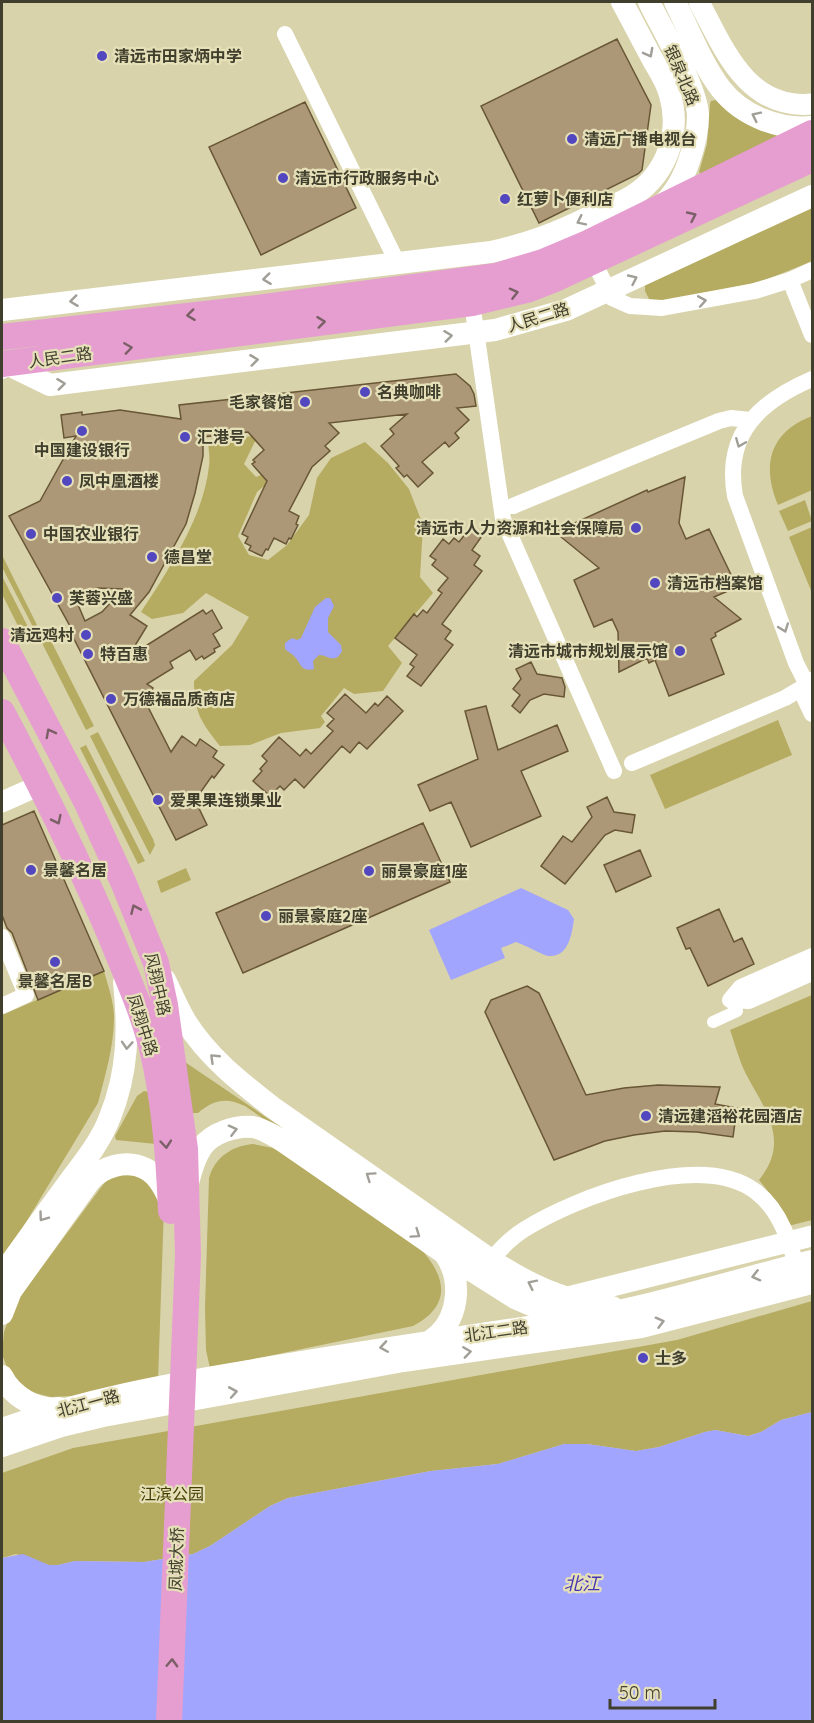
<svg xmlns="http://www.w3.org/2000/svg" width="814" height="1723" viewBox="0 0 814 1723" font-family="Quicksand,'Noto Sans SC',sans-serif">
<style>
.green{fill:#b5ab61}
.water{fill:#a2a5fd}
.building{fill:#ac9876;stroke:#685635;stroke-width:1.5;fill-rule:evenodd}
.lines{fill:none;stroke-linecap:round;stroke-linejoin:round}
.pedestrian{stroke:#fff;stroke-width:12}
.minor{stroke:#fff;stroke-width:16}
.tertiary{stroke:#fff;stroke-width:21}
.secondary{stroke:#fff;stroke-width:22}
.primary{stroke:#e69ed0;stroke-width:26}
.oneway{stroke:#a09e96}
.oneway2{stroke:#7a6066}
.poi-dot{fill:#5247be;stroke:#e5e0b8;stroke-width:2}
.labels{text-anchor:middle;dominant-baseline:central;stroke-width:4.5;stroke-linejoin:round;paint-order:stroke}
.poi-label{font-size:16px;font-weight:bold;fill:#403e2d;stroke:#e5e0b8;text-anchor:start}
.street-label{font-size:16px;fill:#403e2d;stroke:#e5e0b8}
.park-label{font-size:16px;fill:#443c00;stroke:#e5e0b8}
.water-label{font-size:18px;font-style:italic;fill:#4736b2;stroke:#e5e0b8}
</style>
<rect width="100%" height="100%" fill="#d8d3ab"/>
<path class="green" d="M716 100C736 115 753 129 778 136L701 175 699 172 707 144 710 104 711 101Z
M812 201V260L810 262 763 281 660 302 649 299 645 291V283Z
M812 416V490L778 505C761 465 770 432 812 416Z
M258 435 244 464 256 477 269 472 270 481 257 492 238 536 249 555 268 560 287 545 309 515 317 478 331 458 365 442 388 463 409 489 423 525 420 577 433 593 388 646 402 663 383 691 354 694 344 688 321 716 325 722 320 728 281 733 250 745 220 746C201 722 194 712 194 681L232 645 249 617 206 593 183 613 152 619 141 612C168 571 204 516 209 466 210 459 209 451 208 443Z
M805 500 812 521 788 531 779 511Z
M812 527V593L789 537Z
M2 555 37 625 33 627 2 567Z
M2 576 29 629H22L17 624 2 594Z
M48 635 94 726 86 730 40 639Z
M778 720 792 755 665 809 650 775Z
M98 732 153 839 155 845 150 855 90 736Z
M86 745 145 861 138 864 80 748Z
M186 868 191 880 161 893 157 881Z
M104 971C108 986 114 1002 114 1018 114 1046 105 1076 98 1103L2 1262V1015Z
M812 995V1220L788 1226 774 1199 759 1180C791 1141 765 1110 746 1074 739 1060 735 1044 730 1030Z
M182 1060 420 1222 418 1225 245 1106C225 1097 214 1100 198 1113H190Z
M144 1091 149 1092 156 1144 116 1140 115 1136 137 1096Z
M253 1144 273 1148 419 1247C446 1276 453 1305 413 1326L210 1368 206 1350 205 1308 209 1178C215 1157 232 1146 253 1144Z
M123 1174 144 1177 164 1207 158 1381 73 1396 51 1397 31 1392 9 1373 2 1354 4 1332 13 1306 105 1182 114 1176Z
M812 1301V1412L781 1420 761 1432 748 1436 715 1430 705 1432 659 1447 636 1451 587 1444H564L498 1464 431 1471 288 1498 270 1506 210 1546 193 1554 144 1562 75 1561 58 1565H49L16 1554 2 1558V1473L73 1448 677 1340Z"/>
<path class="water" d="M326 598H330L334 606 328 618V632L341 645 342 651C335 665 328 655 319 655L313 661 314 669C300 672 302 664 294 656 291 653 288 652 285 649V643L292 638 297 640 301 638 315 607Z
M521 888 568 910 574 919C572 933 569 958 548 956 543 955 523 944 516 942L501 948 505 958 451 980 429 930Z
M812 1412V1721H2V1558L23 1554 49 1565H58L75 1561 144 1562 193 1554 210 1546 270 1506 288 1498 431 1471 498 1464 564 1444H587L636 1451 659 1447 705 1432 715 1430 748 1436 761 1432 781 1420Z"/>
<path class="building" d="M617 39 651 105 642 170 638 174 539 223 481 106Z
M305 102 356 208 261 255 209 147Z
M456 374 470 386 474 394 476 406 457 408 469 420 455 433 459 438 449 447 445 442 422 462 433 473 418 487 407 475 404 477 396 468 399 466 381 446 394 434 390 429 407 414 329 423 339 433 325 446 330 451 312 467 289 511 299 516 296 524 298 525 291 539 289 538 286 544 274 538 268 550 266 549 262 556 249 550 251 546 245 543 248 537 242 534 267 481 252 464 255 462 253 460 264 450 248 432 203 437V456L195 493 186 524 149 592 130 615 147 626 128 657 203 610 206 614 212 610 222 628 213 634 220 646 214 649 215 652 204 659 202 656 196 660 190 650 170 662 173 668 147 684 153 688 145 701 171 752 182 736 196 746 200 739 217 751 213 757 224 765 214 778 212 776 195 800 207 825 176 840 69 629 71 628 9 516 40 501 76 436 64 438 61 415 82 412V415L120 410 181 419 179 405ZM96 588 123 589 102 612 85 621 76 600Z
M685 477 679 523 686 539 709 529 737 587 714 597 741 619 715 633 716 636 711 639 724 674 669 696 655 660 649 663 647 658 619 672 618 632 612 619 594 627 574 580 599 568 555 532 647 490 648 492Z
M470 528 482 536 472 550 480 556 474 565 482 571 442 624 451 631 445 639 453 645 421 686 407 676 414 667 410 664 417 655 395 638 414 614 417 617 423 610 427 613 442 593 438 590 448 578 432 565 436 560 430 556 443 539 449 544 454 538 459 542Z
M531 662 537 674 562 678 565 687 564 697 544 694 530 700 520 713 512 706 520 695 513 689 521 679 516 669Z
M345 694 366 713 375 703 378 706 387 696 403 711 367 749 359 742 350 753 342 746 304 788 295 779 284 790 280 786 270 796 253 781 262 771 260 769 267 761 262 756 279 737 300 756 306 749 311 754 333 731 327 726 334 719 327 713Z
M486 706 498 750 557 725 568 751 521 771 541 816 471 847 451 802 430 811 418 785 478 759 465 711Z
M607 797 614 812 635 815 632 833 615 830 605 835 565 884 541 866 563 836 572 842 592 817 587 807Z
M34 811 104 971 38 1000 12 933 7 928 2 915V825Z
M423 823 450 882 243 973 216 913Z
M640 850 651 876 616 892 604 865Z
M719 909 734 942 742 938 754 964 708 986 690 948 686 949 677 928Z
M527 986 539 993 586 1095 624 1088 658 1085 720 1087 715 1104 737 1108 733 1137 697 1132 665 1131 634 1135 605 1141 554 1160 485 1012 491 1000Z"/>
<g class="lines">
<path class="pedestrian" d="M713 1022 737 1011 730 1000"/>
<path class="minor" d="M285 34 398 264
M594 262 612 298 630 306 662 308 755 291 790 280 812 270
M790 280 812 335
M472 303 503 519 614 771
M812 379C759 402 724 434 735 496L796 663 807 685 812 689
M513 506 719 421 731 418 750 420
M810 680 803 695 812 714
M632 763 785 698 807 685
M2 937 26 995 2 1006
M730 1000 741 987 812 956
M730 1000 749 1001 812 973
M491 1260C501 1248 512 1237 525 1229 576 1197 700 1150 755 1191 781 1210 791 1245 799 1275"/>
<path class="tertiary" d="M699 2C724 49 747 110 812 104
M2 802 40 785
M568 1297 812 1236"/>
<path class="secondary" d="M649 2C662 29 697 87 698 115 698 130 694 147 689 161 683 179 675 194 660 207
M675 2C688 28 703 66 721 89 742 116 779 130 812 127
M2 310 491 252C531 243 557 233 593 215 607 208 622 203 634 195 667 173 681 132 670 95 667 83 660 72 654 62 643 42 633 22 622 2
M2 368 7 364 50 385 495 330 566 310 812 196
M165 980C172 994 178 1009 186 1022 208 1057 240 1082 272 1107L491 1260C527 1284 568 1303 612 1307
M188 1183C191 1171 195 1157 202 1147 212 1133 236 1125 253 1127 264 1129 274 1136 283 1141L444 1253 515 1298 567 1320
M2 1275C24 1244 46 1213 69 1182 84 1162 101 1141 110 1117 128 1073 129 1029 124 982
M2 1314 11 1291 89 1182C102 1166 127 1159 146 1169 159 1176 166 1191 171 1204
M430 1341C459 1323 464 1280 444 1253
M2 1376C12 1396 36 1411 59 1408
M2 1429C82 1400 164 1385 248 1371 354 1352 460 1338 566 1321 649 1308 731 1281 812 1261
M2 1446 61 1426 103 1416 403 1361 641 1327 812 1283"/>
<path class="primary" d="M2 337 265 307 496 276 543 262 588 243 812 133
M2 364 472 303 530 289 553 280 812 159
M2 641 87 803 124 884 156 963 165 1005 185 1149 188 1255 169 1722
M2 712C41 785 78 860 111 937 126 975 144 1013 153 1053 165 1104 169 1159 171 1211"/>
</g>
<defs><path id="oneway-chevron" d="M-2-3.5L2.5 0L-2 3.5" fill="none" stroke-width="1.6" stroke-linecap="round" stroke-linejoin="round" transform="scale(1.5)"/></defs>
<g class="oneway">
<use href="#oneway-chevron" transform="translate(649 53) rotate(62)"/>
<use href="#oneway-chevron" transform="translate(756 116) rotate(-154)"/>
<use href="#oneway-chevron" transform="translate(581 221) rotate(154)"/>
<use href="#oneway-chevron" transform="translate(267 279) rotate(173)"/>
<use href="#oneway-chevron" transform="translate(633 279) rotate(-25)"/>
<use href="#oneway-chevron" transform="translate(74 301) rotate(173)"/>
<use href="#oneway-chevron" transform="translate(702 301) rotate(-10)"/>
<use href="#oneway-chevron" transform="translate(448 336) rotate(-7)"/>
<use href="#oneway-chevron" transform="translate(254 360) rotate(-7)"/>
<use href="#oneway-chevron" transform="translate(61 384) rotate(-7)"/>
<use href="#oneway-chevron" transform="translate(740 443) rotate(112)"/>
<use href="#oneway-chevron" transform="translate(784 628) rotate(70)"/>
<use href="#oneway-chevron" transform="translate(127 1045) rotate(94)"/>
<use href="#oneway-chevron" transform="translate(214 1058) rotate(-136)"/>
<use href="#oneway-chevron" transform="translate(233 1130) rotate(-14)"/>
<use href="#oneway-chevron" transform="translate(370 1176) rotate(-145)"/>
<use href="#oneway-chevron" transform="translate(43 1217) rotate(126)"/>
<use href="#oneway-chevron" transform="translate(416 1234) rotate(35)"/>
<use href="#oneway-chevron" transform="translate(756 1276) rotate(166)"/>
<use href="#oneway-chevron" transform="translate(532 1284) rotate(-154)"/>
<use href="#oneway-chevron" transform="translate(660 1322) rotate(-15)"/>
<use href="#oneway-chevron" transform="translate(384 1347) rotate(171)"/>
<use href="#oneway-chevron" transform="translate(467 1352) rotate(-8)"/>
<use href="#oneway-chevron" transform="translate(233 1392) rotate(-10)"/>
</g>
<g class="oneway2">
<use href="#oneway-chevron" transform="translate(692 216) rotate(-25)"/>
<use href="#oneway-chevron" transform="translate(514 293) rotate(-14)"/>
<use href="#oneway-chevron" transform="translate(191 315) rotate(173)"/>
<use href="#oneway-chevron" transform="translate(321 322) rotate(-7)"/>
<use href="#oneway-chevron" transform="translate(128 348) rotate(-8)"/>
<use href="#oneway-chevron" transform="translate(50 733) rotate(-118)"/>
<use href="#oneway-chevron" transform="translate(57 820) rotate(64)"/>
<use href="#oneway-chevron" transform="translate(135 909) rotate(-114)"/>
<use href="#oneway-chevron" transform="translate(166 1144) rotate(85)"/>
<use href="#oneway-chevron" transform="translate(172 1663) rotate(-88)"/>
</g>
<g class="poi-dot">
<circle cx="102" cy="56" r="6"/>
<circle cx="572" cy="139" r="6"/>
<circle cx="283" cy="178" r="6"/>
<circle cx="505" cy="199" r="6"/>
<circle cx="365" cy="392" r="6"/>
<circle cx="305" cy="402" r="6"/>
<circle cx="82" cy="431" r="6"/>
<circle cx="185" cy="437" r="6"/>
<circle cx="67" cy="481" r="6"/>
<circle cx="636" cy="528" r="6"/>
<circle cx="31" cy="534" r="6"/>
<circle cx="152" cy="557" r="6"/>
<circle cx="655" cy="583" r="6"/>
<circle cx="57" cy="598" r="6"/>
<circle cx="86" cy="635" r="6"/>
<circle cx="680" cy="651" r="6"/>
<circle cx="88" cy="654" r="6"/>
<circle cx="111" cy="699" r="6"/>
<circle cx="158" cy="800" r="6"/>
<circle cx="31" cy="870" r="6"/>
<circle cx="369" cy="871" r="6"/>
<circle cx="266" cy="916" r="6"/>
<circle cx="55" cy="962" r="6"/>
<circle cx="646" cy="1116" r="6"/>
<circle cx="643" cy="1358" r="6"/>
</g>
<g class="labels">
<g class="poi-label">
<text x="114" y="56">清远市田家炳中学</text>
<text x="584" y="139">清远广播电视台</text>
<text x="295" y="178">清远市行政服务中心</text>
<text x="517" y="199">红萝卜便利店</text>
<text x="377" y="392">名典咖啡</text>
<text x="293" y="402" text-anchor="end">毛家餐馆</text>
<text x="197" y="437">汇港号</text>
<text x="82" y="450" text-anchor="middle">中国建设银行</text>
<text x="79" y="481">凤中凰酒楼</text>
<text x="624" y="528" text-anchor="end">清远市人力资源和社会保障局</text>
<text x="43" y="534">中国农业银行</text>
<text x="164" y="557">德昌堂</text>
<text x="667" y="583">清远市档案馆</text>
<text x="69" y="598">芙蓉兴盛</text>
<text x="74" y="635" text-anchor="end">清远鸡村</text>
<text x="668" y="651" text-anchor="end">清远市城市规划展示馆</text>
<text x="100" y="654">特百惠</text>
<text x="123" y="699">万德福品质商店</text>
<text x="170" y="800">爱果果连锁果业</text>
<text x="43" y="870">景馨名居</text>
<text x="381" y="871">丽景豪庭1座</text>
<text x="278" y="916">丽景豪庭2座</text>
<text x="55" y="981" text-anchor="middle">景馨名居B</text>
<text x="658" y="1116">清远建滔裕花园酒店</text>
<text x="655" y="1358">士多</text>
</g>
<g class="street-label">
<text transform="translate(682 75) rotate(67)">银泉北路</text>
<text transform="translate(538 317) rotate(-17)">人民二路</text>
<text transform="translate(60 357) rotate(-8)">人民二路</text>
<text transform="translate(158 984) rotate(77)">风翔中路</text>
<text transform="translate(143 1025) rotate(72)">凤翔中路</text>
<text transform="translate(496 1331) rotate(-8)">北江二路</text>
<text transform="translate(88 1403) rotate(-15)">北江一路</text>
<text transform="translate(176 1559) rotate(-88)">凤城大桥</text>
</g>
<g class="park-label">
<text x="172" y="1494">江滨公园</text>
</g>
<g class="water-label">
<text x="582" y="1583">北江</text>
</g>
</g>
<rect width="814" height="1723" fill="none" stroke="#403e2d" stroke-width="6"/>
<path d="M610 1699v9h105v-9" fill="none" stroke="#403e2d" stroke-width="3"/>
<text x="619" y="1699" font-size="18" fill="#403e2d" stroke="#e5e0b8" stroke-width="4.5" paint-order="stroke">50 m</text>
</svg>
